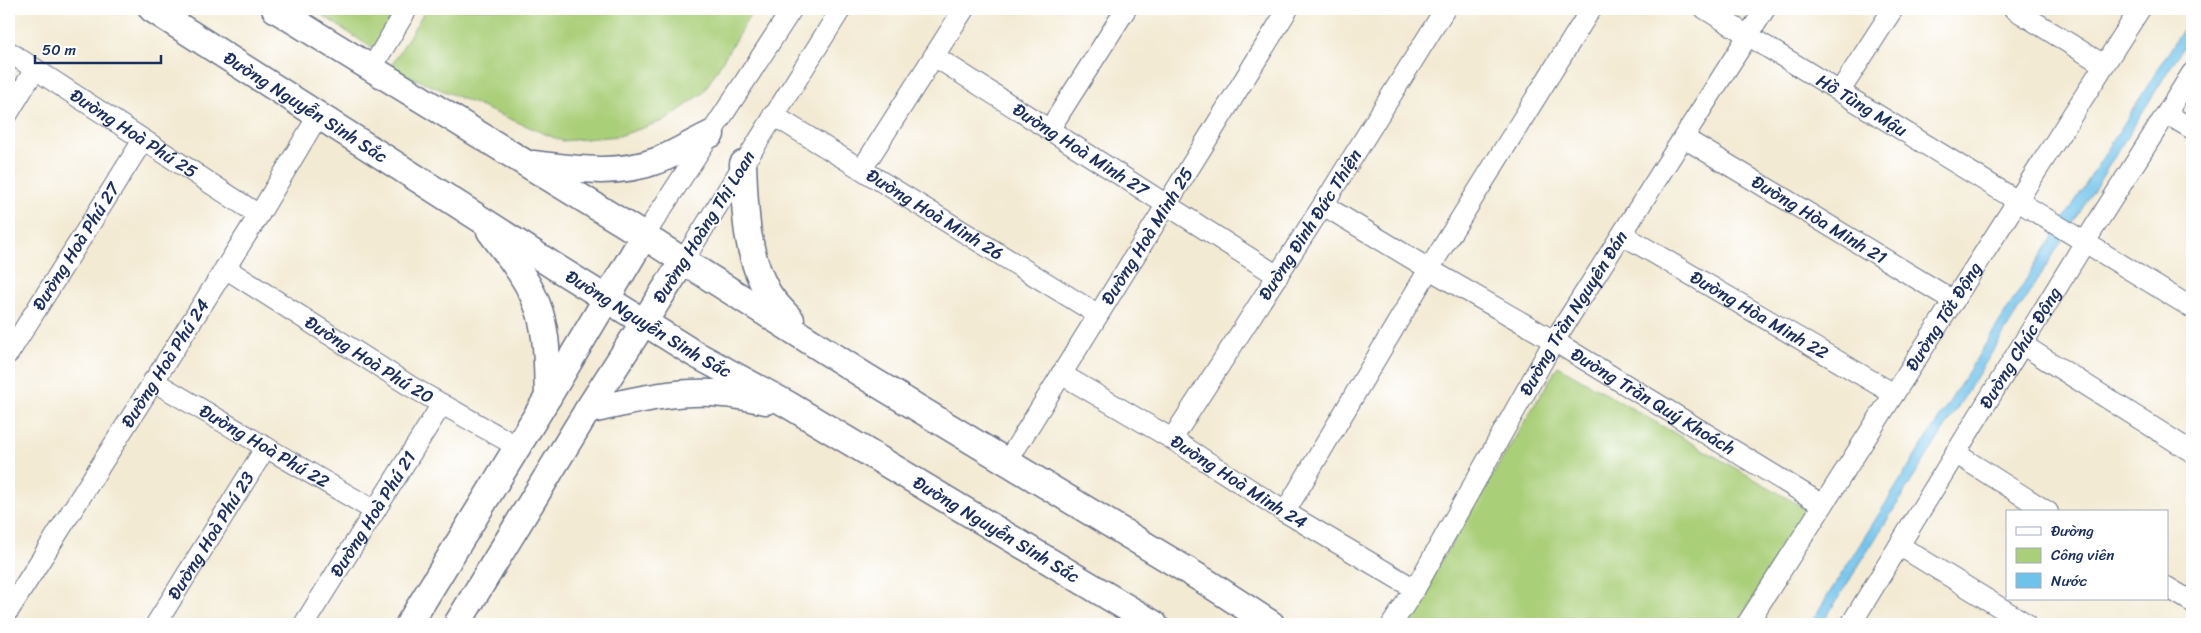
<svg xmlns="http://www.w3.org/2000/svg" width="2201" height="633" viewBox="0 0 2201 633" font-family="Sriracha,sans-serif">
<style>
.green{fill:#aacf79;stroke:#627f6c}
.water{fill:#6fc3eb;stroke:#4579a4}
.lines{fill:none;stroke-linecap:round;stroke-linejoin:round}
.minor-casing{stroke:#677087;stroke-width:22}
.major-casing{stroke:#677087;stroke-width:29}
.minor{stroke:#fff;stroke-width:20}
.major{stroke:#fff;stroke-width:26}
.labels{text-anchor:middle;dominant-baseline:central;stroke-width:4;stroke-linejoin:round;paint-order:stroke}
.street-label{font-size:18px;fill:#1b2f5e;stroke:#fff}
</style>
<rect width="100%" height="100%" fill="#fff"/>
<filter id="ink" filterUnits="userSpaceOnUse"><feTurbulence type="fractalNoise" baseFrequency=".02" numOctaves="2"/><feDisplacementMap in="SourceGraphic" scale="10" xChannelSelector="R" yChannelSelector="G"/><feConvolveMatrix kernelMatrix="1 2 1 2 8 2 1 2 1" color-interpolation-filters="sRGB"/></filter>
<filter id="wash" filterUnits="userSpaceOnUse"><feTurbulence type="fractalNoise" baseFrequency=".0096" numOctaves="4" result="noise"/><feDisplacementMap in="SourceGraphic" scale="20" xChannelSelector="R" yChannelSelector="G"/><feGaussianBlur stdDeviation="1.12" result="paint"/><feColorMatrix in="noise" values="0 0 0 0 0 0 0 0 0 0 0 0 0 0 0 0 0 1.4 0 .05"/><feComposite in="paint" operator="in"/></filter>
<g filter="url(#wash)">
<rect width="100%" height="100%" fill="#f3ead3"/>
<path class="green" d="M313 9H404L377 48 369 46Z
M426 9H754L703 93 666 120 619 136 562 141 390 68Z
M1558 366 1808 510 1737 624H1403Z"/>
<path class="water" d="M2192 15V33L1822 624H1810Z"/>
</g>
<g filter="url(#ink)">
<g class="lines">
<g class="minor-casing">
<g id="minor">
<path id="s1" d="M1705 9 2192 308"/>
<path d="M2014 9 2104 65"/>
<path id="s2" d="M9 52 259 215"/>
<path id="s3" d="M934 56 1278 276"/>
<path d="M371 69 407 9"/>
<path d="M1840 91 1893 9"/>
<path d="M9 112 35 69"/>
<path d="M2167 114 2192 129"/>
<path id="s4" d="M773 115 1097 314"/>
<path d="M1049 130 1126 9"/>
<path id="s5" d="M1684 138 1954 301"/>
<path d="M862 169 964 9"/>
<path id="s6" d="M1323 205 1429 269 1554 341 1823 505"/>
<path id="s7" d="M1623 235 1894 394"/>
<path d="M644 236 792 9"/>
<path d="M683 261 841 9"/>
<path id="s8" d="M225 268 410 386 518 447"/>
<path d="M2023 345 2192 452"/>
<path id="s9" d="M9 353 143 140"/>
<path id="s10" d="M1061 374 1172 439 1285 512 1415 589"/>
<path id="s11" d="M153 381 375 511"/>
<path id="s12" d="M1172 439 1323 205 1445 9"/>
<path d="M1955 453 2048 512"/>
<path id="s13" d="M1007 462 1288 9"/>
<path d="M1285 512 1429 269 1591 9"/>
<path d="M1900 546 2027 624"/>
<path d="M2167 587 2192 602"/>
<path id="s14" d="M9 610 259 215 319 114"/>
<path id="s15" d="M156 624 266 447"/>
<path id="s16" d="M304 624 442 404"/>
<path id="s17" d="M1392 624 1415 589 1554 341 1765 9"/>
<path id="s18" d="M1747 624 2140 9"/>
<path id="s19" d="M1851 624 2085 242 2192 73"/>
</g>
</g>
<g class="major-casing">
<g id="major">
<path id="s20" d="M152 9 557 268 695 354 787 404 1154 624"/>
<path d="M275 9 644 236 868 378 1208 583 1271 624"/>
<path d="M533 164C575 169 618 176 659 160 677 153 694 142 711 134"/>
<path d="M743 164C745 208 745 251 767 291 772 301 783 311 791 320"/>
<path d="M490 231C509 256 531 283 540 313 548 340 547 370 548 397"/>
<path d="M587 411C631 401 678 389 724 394 738 395 752 398 766 401"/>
<path d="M409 624 548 397 644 236"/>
<path d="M457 624 587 411 683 261"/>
</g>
</g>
<use href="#minor" class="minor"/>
<use href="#major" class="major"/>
</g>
</g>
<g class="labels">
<g class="street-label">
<text stroke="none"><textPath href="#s1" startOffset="184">Hồ Tùng Mậu</textPath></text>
<text stroke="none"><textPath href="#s20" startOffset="182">Đường Nguyễn Sinh Sắc</textPath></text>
<text stroke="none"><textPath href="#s2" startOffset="149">Đường Hoà Phú 25</textPath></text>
<text stroke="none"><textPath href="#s3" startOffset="174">Đường Hoà Minh 27</textPath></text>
<text stroke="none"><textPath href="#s4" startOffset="190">Đường Hoà Minh 26</textPath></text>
<text stroke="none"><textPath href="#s5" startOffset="158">Đường Hòa Minh 21</textPath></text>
<text stroke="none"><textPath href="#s12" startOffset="255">Đường Đinh Đức Thiện</textPath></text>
<text transform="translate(704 227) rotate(-58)">Đường Hoàng Thị Loan</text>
<text stroke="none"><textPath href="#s13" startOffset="266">Đường Hoà Minh 25</textPath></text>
<text stroke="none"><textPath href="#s9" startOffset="126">Đường Hoà Phú 27</textPath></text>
<text stroke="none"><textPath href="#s17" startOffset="360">Đường Trần Nguyên Đán</textPath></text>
<text stroke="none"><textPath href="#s7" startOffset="158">Đường Hòa Minh 22</textPath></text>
<text stroke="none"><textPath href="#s18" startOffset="365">Đường Tốt Động</textPath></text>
<text stroke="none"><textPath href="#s20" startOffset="588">Đường Nguyễn Sinh Sắc</textPath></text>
<text stroke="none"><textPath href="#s19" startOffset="324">Đường Chúc Động</textPath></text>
<text stroke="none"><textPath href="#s8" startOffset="171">Đường Hoà Phú 20</textPath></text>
<text stroke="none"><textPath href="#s14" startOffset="292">Đường Hoà Phú 24</textPath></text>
<text stroke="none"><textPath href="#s6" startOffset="384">Đường Trần Quý Khoách</textPath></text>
<text stroke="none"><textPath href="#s11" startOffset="129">Đường Hoà Phú 22</textPath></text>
<text stroke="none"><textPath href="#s10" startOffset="208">Đường Hoà Minh 24</textPath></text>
<text stroke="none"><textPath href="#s16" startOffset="130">Đường Hoà Phú 21</textPath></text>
<text stroke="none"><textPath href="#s20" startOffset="992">Đường Nguyễn Sinh Sắc</textPath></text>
<text stroke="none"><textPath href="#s15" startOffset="104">Đường Hoà Phú 23</textPath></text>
</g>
</g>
<rect width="2201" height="633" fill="none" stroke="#fff" stroke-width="30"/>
<rect x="2006" y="510" width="162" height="90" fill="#ffffff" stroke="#a4acbf"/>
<rect x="2016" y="527" width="25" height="8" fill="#ffffff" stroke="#a4acbf"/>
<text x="2051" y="536" font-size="15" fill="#1b2f5e">Đường</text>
<rect x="2016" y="548" width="25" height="15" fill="#aacf79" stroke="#a4acbf"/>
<text x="2051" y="560" font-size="15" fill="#1b2f5e">Công viên</text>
<rect x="2016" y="573" width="25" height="15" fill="#6fc3eb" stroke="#a4acbf"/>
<text x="2051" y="586" font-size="15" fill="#1b2f5e">Nước</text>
<path d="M35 55v8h126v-8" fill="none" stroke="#1b2f5e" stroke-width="2.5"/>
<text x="42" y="55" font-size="15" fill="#1b2f5e" stroke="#ffffff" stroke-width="4" paint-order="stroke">50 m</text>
</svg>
